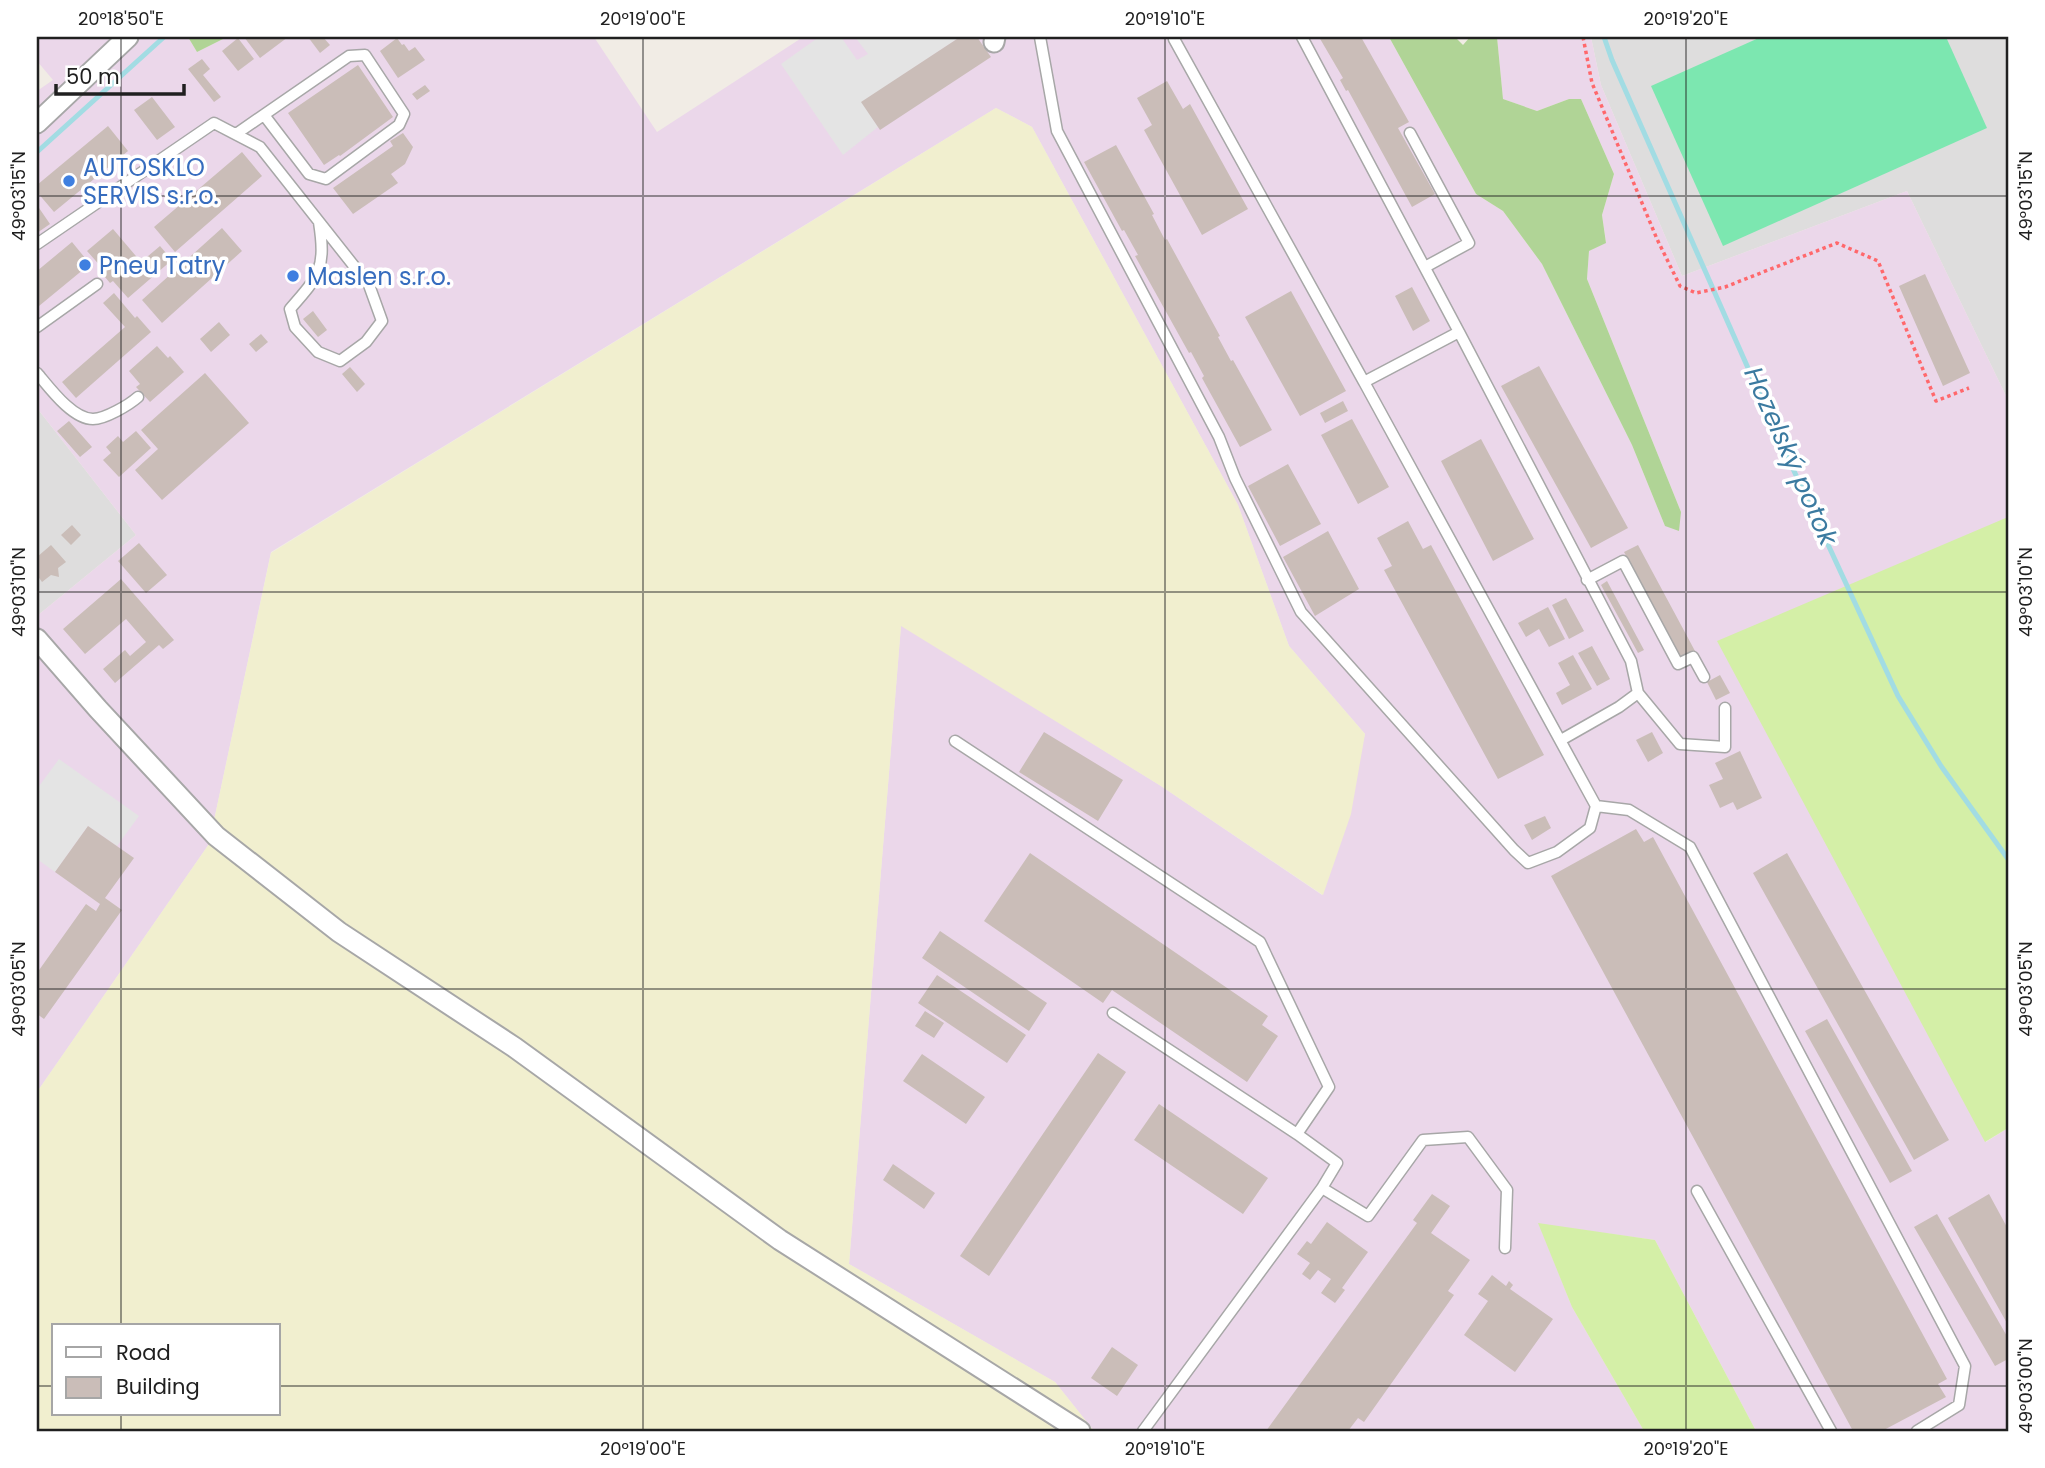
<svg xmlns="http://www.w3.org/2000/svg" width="2045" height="1468" viewBox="0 0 2045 1468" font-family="Poppins,sans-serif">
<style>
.residential{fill:#dedddd}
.industrial{fill:#ebd7ea}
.farmland{fill:#f1efcf;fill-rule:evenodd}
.grass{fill:#d4efa7}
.forest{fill:#b0d496}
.pitch{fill:#7ce7b0}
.parking{fill:#e4e4e4}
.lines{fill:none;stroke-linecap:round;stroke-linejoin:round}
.stream{stroke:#a2dce3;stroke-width:5}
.building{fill:#cabdb8}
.service-casing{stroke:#a7a7a7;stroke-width:13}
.minor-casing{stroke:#a7a7a7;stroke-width:23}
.path{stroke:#ff686c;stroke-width:3.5;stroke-dasharray:3.5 3.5;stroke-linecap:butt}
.service{stroke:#fff;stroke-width:10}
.minor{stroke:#fff;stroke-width:19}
.ticks{fill:none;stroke:#202020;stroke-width:2;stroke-opacity:0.45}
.shop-dot{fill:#3f7fe0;stroke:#fff;stroke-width:2.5}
.labels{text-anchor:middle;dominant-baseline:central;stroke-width:7;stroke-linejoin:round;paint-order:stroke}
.shop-label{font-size:24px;fill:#366cbe;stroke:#fff;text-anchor:start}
.water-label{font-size:26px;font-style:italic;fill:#3b7aa0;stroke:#fff}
.neatline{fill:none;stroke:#202020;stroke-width:2.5}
.ticks-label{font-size:18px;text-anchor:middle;fill:#202020}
</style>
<rect width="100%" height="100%" fill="#f1ece5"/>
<path class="residential" d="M1591 37H2008V400L1907 191 1682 276 1601 85Z
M37 408 136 535 37 616Z"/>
<path class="industrial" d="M37 37H188L197 52 227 37H594L657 132 803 37H1389L1476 194 1503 211 1542 264 1632 445 1665 526 1681 512 1587 279 1589 251 1606 242 1602 215 1614 174 1581 99H1569L1537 111 1503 99 1497 37H1591L1601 85 1682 276 1907 191 2008 400V517L1986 1142 2008 1128V1431H1756L1655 1240 1539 1224 1572 1307 1644 1431H1094L1055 1382 849 1264 901 625 1161 786 1322 895 1365 734 1289 646 1238 505 1032 127 996 108 271 552 209 844 37 1092V616L136 535 37 408V91L53 80 37 61Z"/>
<path class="farmland" d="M996 108 1032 127 1238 505 1289 646 1365 734 1351 814 1323 895 1161 786 901 626 849 1264 1055 1382 1094 1431H37V1092L209 844 271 553ZM54 1326H278V1414H54Z"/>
<path class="grass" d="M2008 517V1128L1985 1142 1717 641Z
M1538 1223 1655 1240 1756 1431H1644L1572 1307Z"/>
<path class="forest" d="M188 37H227L197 52Z
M1389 37H1455L1463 45 1470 37H1497L1503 99 1537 111 1569 99H1581L1614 174 1602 215 1606 243 1589 251 1587 279 1681 512 1679 531 1665 526 1632 445 1542 264 1503 211 1476 194Z"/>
<path class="pitch" d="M1761 37H1946L1987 128 1723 246 1651 86Z"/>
<path class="parking" d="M819 37H841L857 60 868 54 855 37H960L862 102 878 127 843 155 781 64Z
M59 759 139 816 117 846 88 826 55 872 37 859V796L40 792 37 789Z"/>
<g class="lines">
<path class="stream" d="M1604 37 1612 60 1782 445 1898 696 1941 766 2008 859
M37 152 164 37"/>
</g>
<path class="building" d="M244 37H288L260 58Z
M308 37H323L330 45 320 53Z
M960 37H977L991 57 880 130 861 102Z
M1319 37H1361L1409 122 1398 128 1435 194 1412 207 1348 90 1346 91 1340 80 1343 78Z
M238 38 254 59 238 71 222 51Z
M397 38 402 45 404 44 409 51 415 47 425 60 398 78 380 51Z
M202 59 210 69 203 75 221 97 214 102 188 69Z
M358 65 393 117 340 156 339 155 324 165 288 113Z
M1167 81 1183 109 1190 104 1248 209 1202 235 1144 130 1152 125 1137 98Z
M425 85 430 91 417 100 412 94Z
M152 97 175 127 157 140 134 110Z
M108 126 128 151 54 212 37 192V185Z
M403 133 413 147 405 164 391 174 398 183 353 214 333 188 393 146 390 141Z
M1116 145 1154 214 1152 215 1165 240 1167 239 1220 336 1218 337 1231 361 1233 360 1272 430 1240 447 1202 378 1204 376 1191 352 1189 353 1135 256 1138 255 1124 230 1122 231 1084 162Z
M242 152 262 176 175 252 154 227Z
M37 205 50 224 37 233Z
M222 228 242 251 162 323 142 300Z
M113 229 141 262 160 246 172 260 128 298 113 281 110 283 100 271 103 269 87 251Z
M72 242 90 264 39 306 37 304V271Z
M1925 274 1970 373 1943 386 1899 286Z
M1412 287 1430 321 1413 331 1395 296Z
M1291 291 1346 391 1300 416 1245 317Z
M114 293 135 318 137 316 151 332 76 398 62 382 125 327 103 303Z
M313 311 327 330 318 337 303 319Z
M219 322 230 335 211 352 200 339Z
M261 334 268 342 256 352 249 344Z
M157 346 168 358 170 356 184 372 150 402 136 387 140 384 129 371Z
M1539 366 1628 528 1591 548 1501 386Z
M350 367 365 384 357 392 342 374Z
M205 373 249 423 162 500 135 470 158 449 141 430Z
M1343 401 1348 411 1325 423 1320 413Z
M1352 419 1389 487 1358 504 1321 435Z
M69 421 92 447 80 457 57 431Z
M136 431 151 448 119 477 103 460 111 453 106 447 118 436 123 442Z
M1481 439 1534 539 1493 561 1441 461Z
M1288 464 1321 524 1280 546 1248 486Z
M1408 521 1423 549 1431 545 1544 755 1498 779 1384 570 1392 566 1377 538Z
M72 525 81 535 71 545 61 535Z
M1328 531 1359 589 1315 616 1283 557Z
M139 543 167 575 146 593 118 561Z
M51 545 66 562 58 568 59 577 51 575 42 582 37 575V557Z
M1638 545 1695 651 1681 658 1624 552Z
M121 579 174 640 163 649 159 645 115 683 103 669 125 650 130 656 146 642 126 619 85 654 63 629Z
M1607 581 1644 650 1638 653 1601 585Z
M1566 598 1584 631 1569 639 1552 605Z
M1548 607 1565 639 1549 647 1539 629 1526 637 1518 623Z
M1592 646 1610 679 1597 686 1578 653Z
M1573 655 1592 689 1562 705 1556 693 1570 685 1558 663Z
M1720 675 1730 693 1716 700 1707 682Z
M1044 732 1123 780 1098 821 1019 772Z
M1652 732 1663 753 1648 762 1636 740Z
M1740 751 1762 798 1737 810 1733 802 1720 808 1709 785 1723 779 1715 763Z
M1545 816 1551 828 1532 840 1524 825Z
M88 826 134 858 105 898 122 910 44 1019 37 1014V973L86 904 96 911 100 904 55 872Z
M1636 829 1644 842 1653 837 1947 1379 1938 1384 1946 1397 1882 1431H1853L1551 876Z
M1030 853 1268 1016 1262 1025 1278 1036 1247 1082 1112 990 1103 1003 984 921Z
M1787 853 1949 1140 1914 1160 1753 873Z
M940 931 1047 1003 1029 1031 922 958Z
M937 975 1026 1035 1007 1063 918 1003Z
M925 1011 944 1023 934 1038 915 1026Z
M1827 1019 1912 1171 1890 1183 1805 1031Z
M1098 1053 1126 1072 989 1276 960 1256Z
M922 1054 985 1097 966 1124 903 1081Z
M1159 1104 1268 1178 1243 1214 1134 1140Z
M893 1164 935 1193 924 1209 883 1180Z
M1432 1194 1450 1206 1431 1233 1470 1260 1448 1291 1454 1295 1364 1422 1358 1418 1348 1431H1266L1417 1223 1413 1220Z
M1989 1194 2008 1229V1325L1948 1218Z
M1937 1214 2008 1338V1359L1995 1366 1914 1227Z
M1327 1222 1368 1252 1342 1288 1345 1290 1335 1303 1321 1293 1331 1279 1318 1270 1310 1280 1302 1274 1310 1263 1297 1254 1307 1241 1311 1244Z
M1492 1275 1506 1286 1509 1281 1513 1285 1510 1289 1553 1319 1515 1372 1464 1335 1488 1301 1478 1294Z
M1112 1347 1138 1365 1117 1396 1091 1378Z"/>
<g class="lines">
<g class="service-casing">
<path id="service" d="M1040 37 1057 131 1219 437 1235 478 1301 612 1514 850 1528 863 1557 852 1590 828 1596 806 1364 382
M1174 39 1364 382 1459 332 1302 37
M1410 133 1469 243 1425 267
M236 134 349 56 365 55 404 114 399 125 326 179 309 174 264 115
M37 244 214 123 260 147 369 285 382 321 366 342 340 361 318 352 295 327 290 309C320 275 326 268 319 222
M37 327 97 284
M1459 332 1631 661 1638 693 1619 707 1561 740
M37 373C49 387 72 419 93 419 105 419 129 405 138 397
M1587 580 1623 561 1678 664 1693 657 1704 677
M1638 693 1680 744 1725 747V708
M955 741 1260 942 1329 1087 1297 1134
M1596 806 1629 810 1690 847 1965 1366 1959 1405 1917 1431
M1113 1013 1297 1134 1337 1163 1322 1188 1143 1431
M1322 1188 1368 1216 1423 1140 1468 1137 1507 1190 1505 1248
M1697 1191 1831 1431"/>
</g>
<g class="minor-casing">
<path id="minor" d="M994 42 995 37
M37 123 128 37
M37 639 98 709 216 836 339 932 514 1047 780 1240 1080 1431"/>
</g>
<path class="path" d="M1583 37 1592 83 1657 239 1680 286 1696 293 1725 287 1837 243 1878 261 1936 401 1969 388"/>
<use href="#service" class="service"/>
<use href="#minor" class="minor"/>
</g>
<path class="ticks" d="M121 37V1326M643 37V1431M1165 37V1431M1686 37V1431M37 196H2008M37 592H2008M37 989H2008M37 1386H54M278 1386H2008M121 1414V1431"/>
<g class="shop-dot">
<circle cx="69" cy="181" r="7"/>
<circle cx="85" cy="265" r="7"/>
<circle cx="293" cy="276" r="7"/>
</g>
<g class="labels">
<g class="shop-label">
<text x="83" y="167">AUTOSKLO<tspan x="83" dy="28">SERVIS s.r.o.</tspan></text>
<text x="99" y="265">Pneu Tatry</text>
<text x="307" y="276">Maslen s.r.o.</text>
</g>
<g class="water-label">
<text transform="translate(1791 456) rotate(66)">Hozelský potok</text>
</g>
</g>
<rect width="2045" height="1468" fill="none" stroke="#ffffff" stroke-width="77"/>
<rect x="52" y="1324" width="228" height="91" fill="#ffffff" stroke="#a6a6a6" stroke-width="2"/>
<rect x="66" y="1347" width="35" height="10" fill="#ffffff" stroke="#a6a6a6" stroke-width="2"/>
<text x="116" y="1360" font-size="21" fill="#202020">Road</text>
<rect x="66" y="1377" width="35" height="21" fill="#cabdb8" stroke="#a6a6a6" stroke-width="2"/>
<text x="116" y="1394" font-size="21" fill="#202020">Building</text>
<path d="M56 84v10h128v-10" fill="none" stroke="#202020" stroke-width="3.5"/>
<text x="66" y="84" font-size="21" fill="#202020" stroke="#ffffff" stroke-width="5" paint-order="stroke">50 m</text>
<rect x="38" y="38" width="1969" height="1392" class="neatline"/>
<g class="ticks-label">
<text x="121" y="25">20°18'50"E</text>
<text x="643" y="25">20°19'00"E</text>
<text x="1165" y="25">20°19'10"E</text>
<text x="1686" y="25">20°19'20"E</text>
<text transform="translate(19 196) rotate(-90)" y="6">49°03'15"N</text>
<text transform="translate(2026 196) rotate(-90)" y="6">49°03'15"N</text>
<text transform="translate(19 592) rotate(-90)" y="6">49°03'10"N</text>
<text transform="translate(2026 592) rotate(-90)" y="6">49°03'10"N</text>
<text transform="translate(19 989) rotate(-90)" y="6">49°03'05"N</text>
<text transform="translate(2026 989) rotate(-90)" y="6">49°03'05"N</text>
<text transform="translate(2026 1386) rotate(-90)" y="6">49°03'00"N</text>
<text x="643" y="1455">20°19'00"E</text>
<text x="1165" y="1455">20°19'10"E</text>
<text x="1686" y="1455">20°19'20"E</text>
</g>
</svg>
